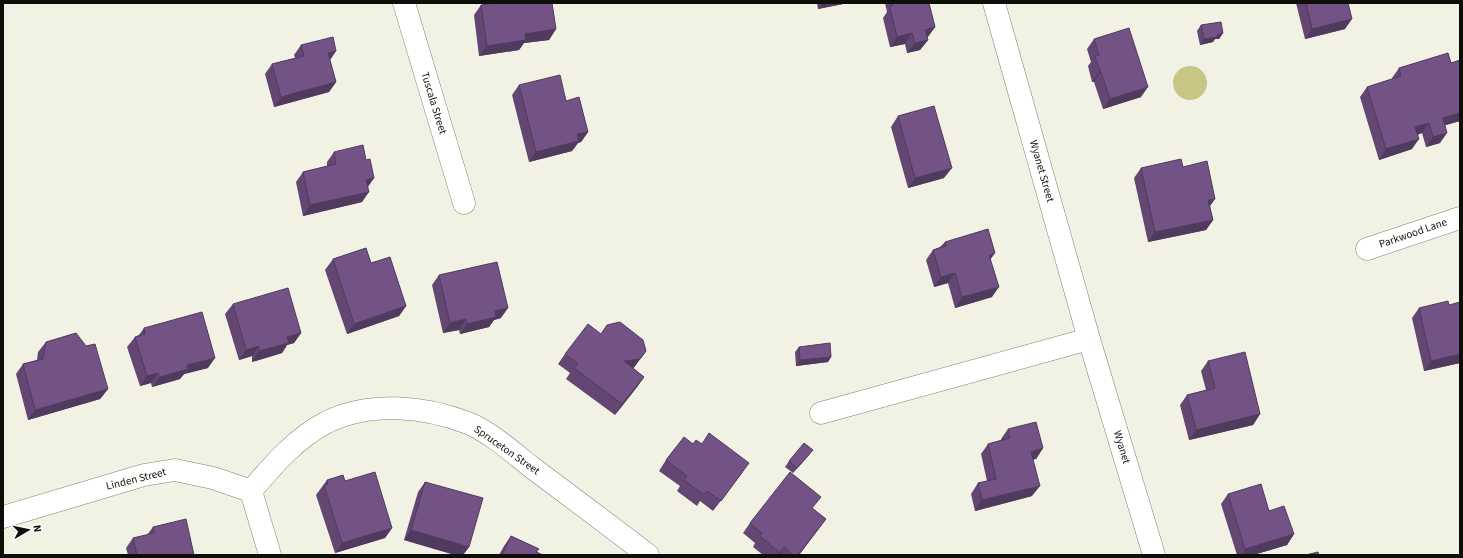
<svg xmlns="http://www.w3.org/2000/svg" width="1463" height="558" viewBox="0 0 1463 558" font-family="'Source Sans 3',sans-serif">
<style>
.water{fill:#c8c685}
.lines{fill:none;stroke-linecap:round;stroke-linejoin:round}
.minor-casing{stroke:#808074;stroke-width:23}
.minor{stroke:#fff;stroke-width:22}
.wall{fill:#634772}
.shaded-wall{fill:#503a5d}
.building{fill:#735385;stroke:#503a5d}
.labels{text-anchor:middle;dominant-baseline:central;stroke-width:3.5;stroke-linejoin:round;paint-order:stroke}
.street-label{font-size:11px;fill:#0f0f0a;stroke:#fff}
</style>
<rect width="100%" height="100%" fill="#f1f1e4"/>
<path class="water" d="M1173 83a17 17 0 1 1 34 0a17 17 0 1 1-34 0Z"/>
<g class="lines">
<g class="minor-casing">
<path id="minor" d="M404 3 464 203
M994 3 1089 339 1154 555
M1367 249 1460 218
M821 413 1089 339
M251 491C273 465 296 438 327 422 370 401 424 406 468 423 490 432 511 451 530 466 570 496 609 525 648 555
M3 517 144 475 175 470 213 478 251 491 270 555"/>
</g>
<use href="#minor" class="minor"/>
</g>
<path class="wall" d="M817 3H848L818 9Z
M885 3H929L935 27 927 37 928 40 920 50 907 53 905 44 890 47 883 18 887 12Z
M1296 3H1348L1345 29 1305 39Z
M481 5 556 29 549 40 524 43 519 50 479 56 474 15Z
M1201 25 1223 33 1219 39H1215L1213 42 1200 45 1197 31Z
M1094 39 1141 97 1103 109 1094 82H1092L1088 66 1091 62 1087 49Z
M301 45 336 51 330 60 336 82 329 92 274 107 265 74 272 64 295 58 294 55Z
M1460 60V121L1445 125 1440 143 1426 147 1422 133 1417 135 1412 149 1379 160 1360 97 1367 87 1392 79V78L1399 68 1451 63Z
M519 85 566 101 588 132 581 142 578 143 572 151 529 162 512 95Z
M898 116 944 178 908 188 891 127Z
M334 152 366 160 374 178 368 187 362 202 303 216 296 182 303 172 327 166V162Z
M1183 167 1210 206 1213 220 1206 230 1148 242 1134 178 1141 168Z
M945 242 990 259 992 297 955 308 948 283 934 287 926 260 933 250 940 247Z
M333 259 371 263 406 306 399 316 347 334 325 270Z
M439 275 501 318 494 320 489 327 460 334 459 330 443 333 432 285Z
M233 304 301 333 294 343 287 345 282 353 252 362V356L239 360 225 314Z
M1419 308 1460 363 1424 371 1412 318Z
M144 328 208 368 184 374 180 379 152 387 151 383 140 386 127 347 135 337 139 335Z
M46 342 108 389 100 399 28 420 16 374 23 364 37 360 38 352Z
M799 347 831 357 828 362 796 366 795 352Z
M646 351 633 368 644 377 637 387 615 415 566 379 570 373 558 364 565 354Z
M1208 361 1260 414 1253 425 1189 440 1180 405 1187 395 1206 390 1201 371Z
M1008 429 1043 448 1036 459H1033L1032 496 975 511 971 494 978 483 987 481 981 454 988 444 1001 440V439Z
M693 444 742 473 713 511 700 501 697 506 677 491 680 486 659 471 666 460Z
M809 455 793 473 785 467 789 461Z
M327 480 345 481 392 528 385 538 335 553 316 495Z
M425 482 469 547 463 555H455L404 540 418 492Z
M1228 494 1269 511 1294 534 1287 545 1253 555H1237L1221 504Z
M813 509 826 519 799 555H763L753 547 755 543 743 533 750 523Z
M153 527 194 555H128L126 548 133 538 147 535Z
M511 536 539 549 537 552 543 555H499L504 546Z"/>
<path class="shaded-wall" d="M825 3H848L818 9 822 4Z
M1352 19 1345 29 1305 39 1312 29Z
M935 27 928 37 918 40 925 30Z
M556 29 549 40 524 43 519 50 479 56 487 46 525 34Z
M912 33 905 44 890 47 897 37Z
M1223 33 1219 39H1215L1213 42 1200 45 1204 39 1217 35Z
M928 40 920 50 907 53 915 43Z
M336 51 329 61 328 53Z
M1100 71 1101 72 1094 82H1092Z
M336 82 329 92 274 107 281 97Z
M1148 87 1141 97 1103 109 1110 99Z
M1460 113V121L1436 128 1443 118Z
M1429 123 1422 133 1408 138 1415 127Z
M588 132 581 142 578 143 572 151 529 162 536 152 577 134Z
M1447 133 1440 143 1426 147 1433 137Z
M1419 139 1412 149 1379 160 1386 149Z
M952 168 944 178 908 188 915 178Z
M374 178 366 188V180Z
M369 192 362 202 303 216 310 205Z
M1215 199 1208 209V200Z
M1213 220 1206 230 1148 242 1155 232Z
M995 253 988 263 989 255Z
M955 273 948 283 934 287 941 277Z
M999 287 992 297 955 308 962 297Z
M406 306 399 316 347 334 354 324Z
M508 308 501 318 494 320 489 327 460 334 467 324 495 311Z
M466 319 459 330 443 333 450 323Z
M301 333 294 343 287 345 282 353 252 362 259 351 287 337Z
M259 346 252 356 239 360 246 350Z
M646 351 633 369 624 361Z
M1460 354V363L1424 371 1431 361Z
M831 357 828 362 796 366 800 360Z
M215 358 208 368 184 374 180 379 152 387 160 377 187 365Z
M158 373 151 383 140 386 147 376Z
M644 377 637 387 615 415 622 404Z
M108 389 100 399 28 420 35 410Z
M1260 414 1253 425 1189 440 1196 430Z
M1043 448 1036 459 1024 462 1031 452Z
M813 450 809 455 793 473 797 468Z
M1040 486 1032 496 975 511 982 500Z
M826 519 799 555H798Z
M392 528 385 538 335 553 342 543Z
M411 530 469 547 463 555H455L404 540Z
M1294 534 1287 545 1253 555H1242L1245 549Z"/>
<path class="building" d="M496 3H552L556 29 525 34 526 40 487 46 481 5Z
M894 3H929L935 27 925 30 928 40 915 43 912 33 897 37 890 8Z
M1306 3H1348L1352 19 1312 29Z
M1221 22 1223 33 1217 35V37L1204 39 1201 25Z
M1129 28 1148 87 1110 99 1101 72 1100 71 1095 56 1099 55 1094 39Z
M333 37 336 51 328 53 336 82 281 97 272 64 304 56 301 45Z
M1448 53 1451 63 1460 60V113L1443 118 1447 133 1433 137 1429 123 1415 127 1419 139 1386 149 1367 87 1401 76 1399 68Z
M560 75 566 101 579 97 588 132 577 134 579 141 536 152 519 85Z
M934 106 952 168 915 178 898 116Z
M363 145 366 160 370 159 374 178 366 180 369 192 310 205 303 172 336 164 334 152Z
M1181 159 1183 167 1207 161 1215 199 1208 200 1213 220 1155 232 1141 168Z
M988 229 995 253 989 255 999 287 962 297 955 273 941 277 933 250 946 246 945 242Z
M366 248 371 263 390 257 406 306 354 324 333 259Z
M497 262 508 308 495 311 496 317 467 324 466 319 450 323 439 275Z
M288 288 301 333 287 337 289 343 259 351V346L246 350 233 304Z
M1448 301 1449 305 1460 302V354L1431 361 1419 308Z
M202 312 215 358 187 365 188 369 160 377 158 373 147 376 135 337 145 334 144 328Z
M620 322 643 340 646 351 640 359 624 361 644 377 622 404 574 368 578 364 565 354 588 324 601 334 607 325Z
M76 333 86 346 95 344 108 389 35 410 23 364 43 359 46 342Z
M830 343 831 357 800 360 799 347Z
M1245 352 1260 414 1196 430 1187 395 1215 388 1208 361Z
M1036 422 1043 448 1031 452 1040 486 982 500 978 483 996 479 988 444 1010 438 1008 429Z
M709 433 749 463 721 501 707 491 704 495 684 480 687 476 666 460 684 437 693 444 696 440 702 444Z
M804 443 813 450 797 468 789 461Z
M375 472 392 528 342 543 324 485 328 484 327 480 343 475 345 481Z
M790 472 821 497 812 508 826 519 798 555H793L784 547 780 553 760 536 762 533 750 523Z
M425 482 483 498 469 547 411 530Z
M1261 484 1269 511 1284 506 1294 534 1245 549 1228 494Z
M186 519 194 555H137L133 538 154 533 153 527Z
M511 536 539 549 536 552 543 555H502Z
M1318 552 1319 555H1306Z"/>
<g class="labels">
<g class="street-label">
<text transform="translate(434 103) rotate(73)">Tuscala Street</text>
<text transform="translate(1042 171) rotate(74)">Wyanet Street</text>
<text transform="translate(1413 233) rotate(-19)">Parkwood Lane</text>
<text transform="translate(1122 447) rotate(73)">Wyanet</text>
<text transform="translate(507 450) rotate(35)">Spruceton Street</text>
<text transform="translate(136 479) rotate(-14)">Linden Street</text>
</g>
</g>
<rect width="1463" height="558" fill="none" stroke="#0f0f0a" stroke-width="8"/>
<g transform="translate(28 530) rotate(81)" stroke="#ffffff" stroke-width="3" paint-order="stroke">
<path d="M0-3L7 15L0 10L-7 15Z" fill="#0f0f0a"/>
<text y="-6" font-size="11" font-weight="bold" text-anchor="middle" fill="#0f0f0a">N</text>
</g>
</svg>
